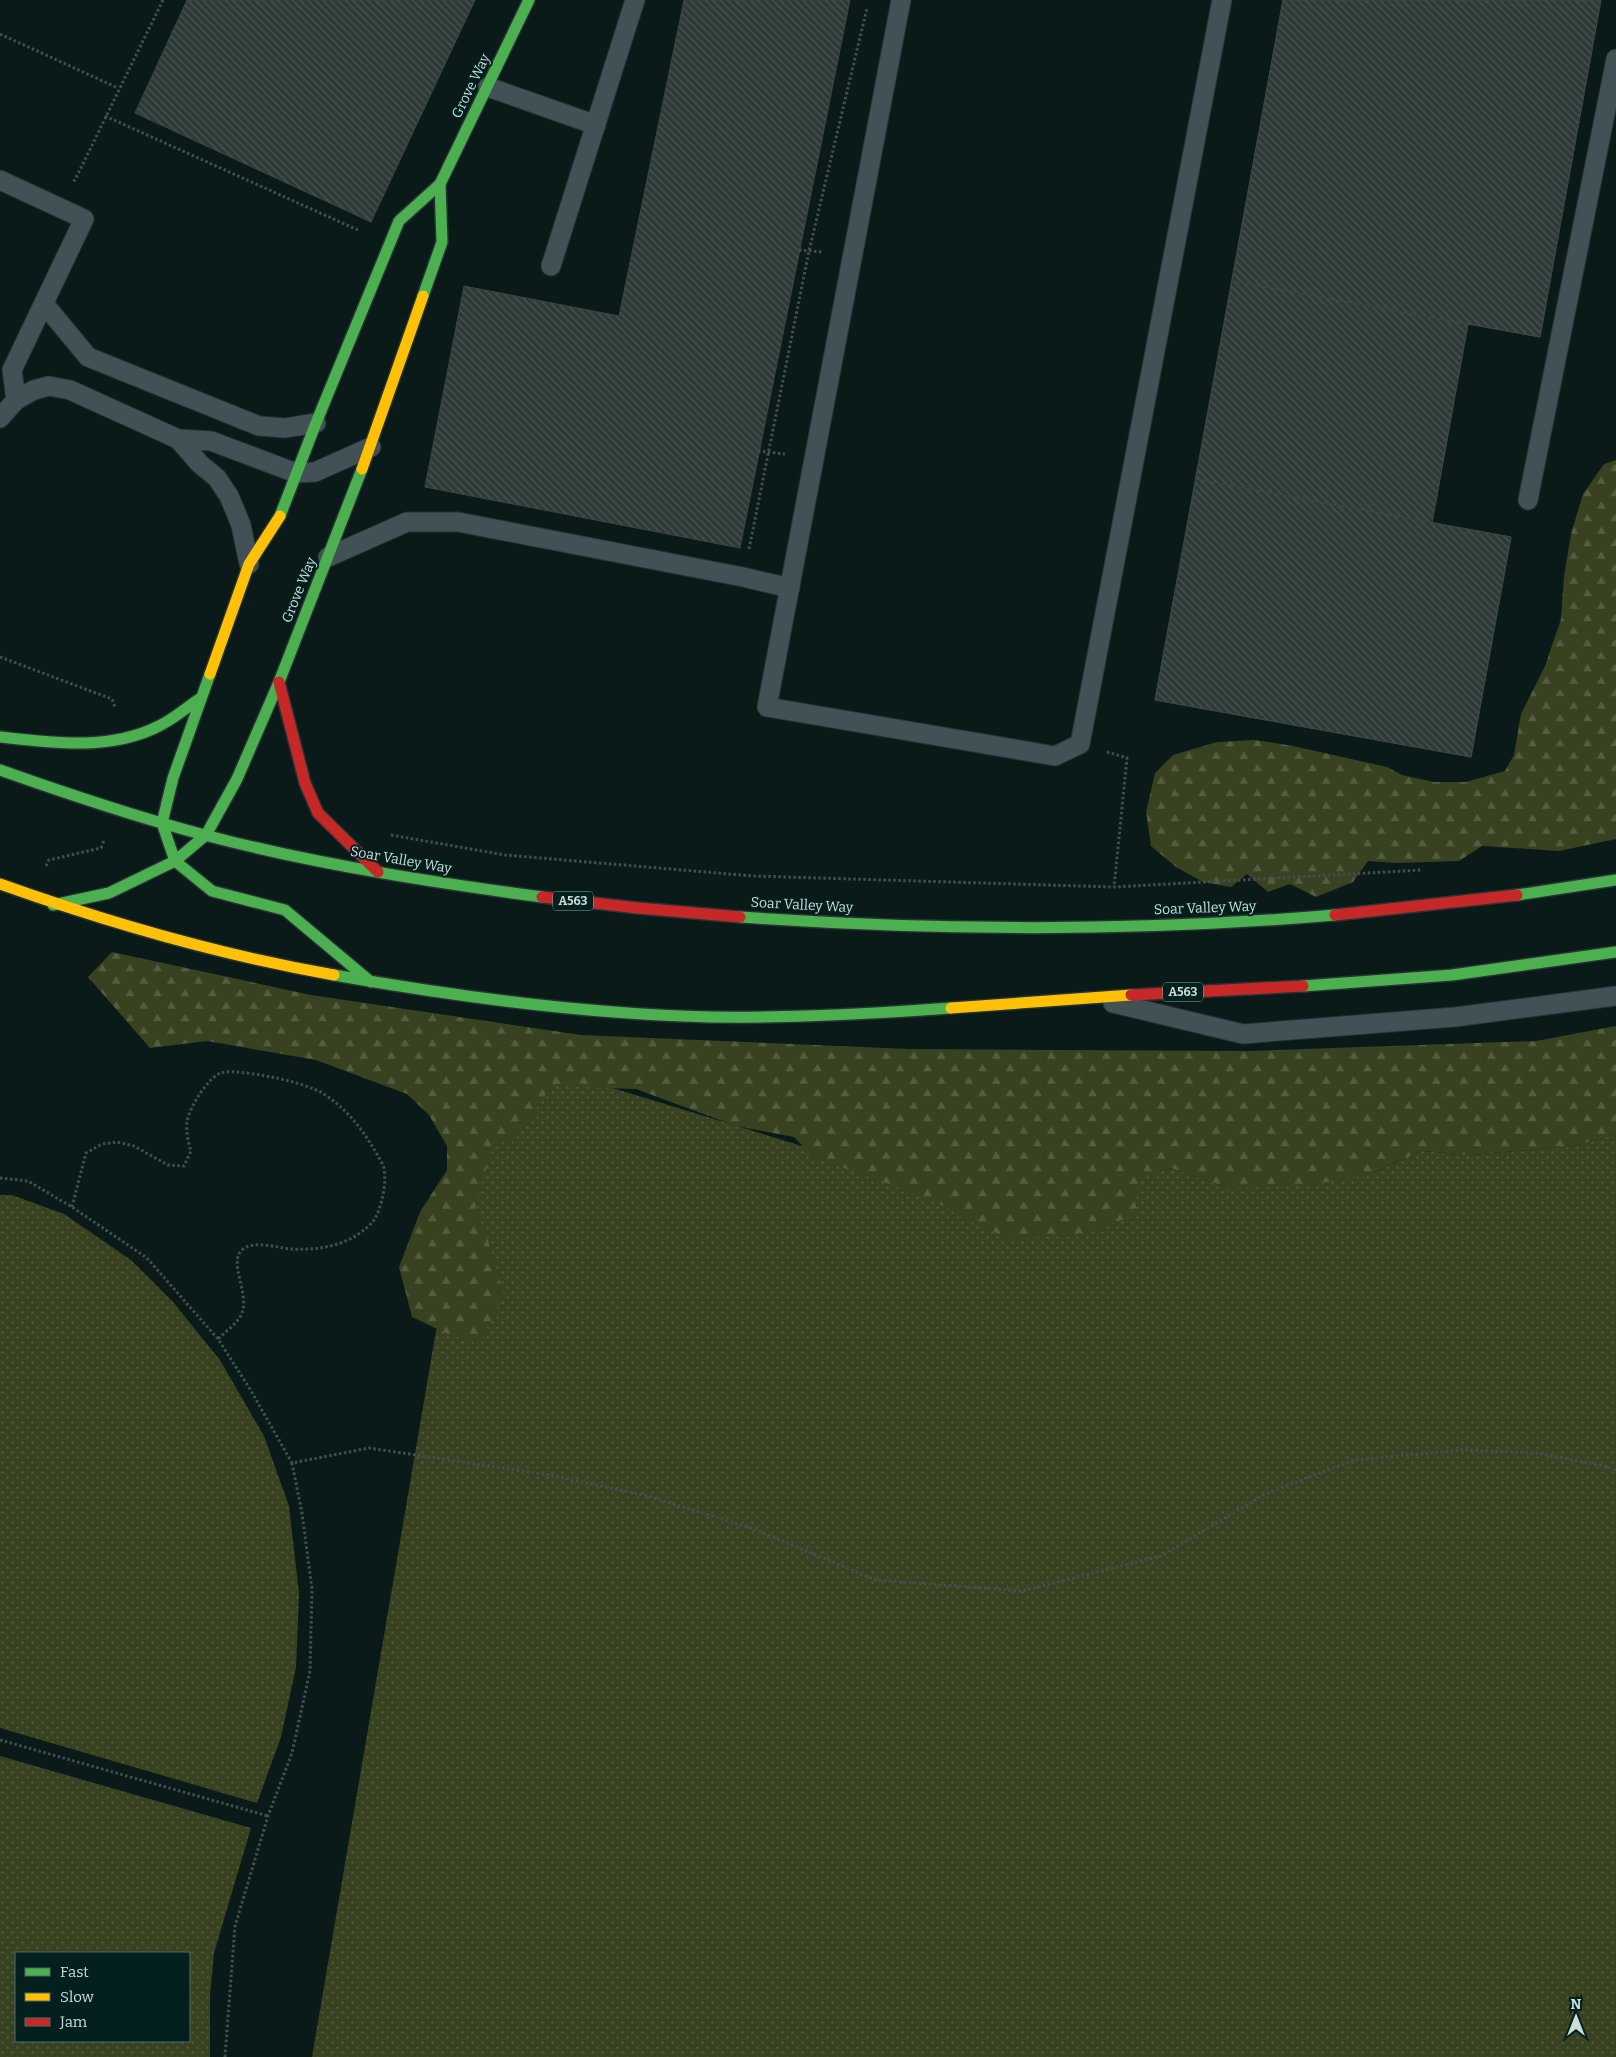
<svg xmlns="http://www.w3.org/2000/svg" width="1616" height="2057" viewBox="0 0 1616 2057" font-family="Bitter,serif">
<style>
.grass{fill:url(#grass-dots);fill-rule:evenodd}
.forest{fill:url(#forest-firs)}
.building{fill:url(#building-back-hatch);stroke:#3a4642}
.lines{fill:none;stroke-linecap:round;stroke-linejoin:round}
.lane-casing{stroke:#263332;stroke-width:21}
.fast-casing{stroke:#263332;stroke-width:14}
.slow-casing{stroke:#263332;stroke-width:14}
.jam-casing{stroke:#263332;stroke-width:14}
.path{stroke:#414f50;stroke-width:3;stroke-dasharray:2.5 2.5;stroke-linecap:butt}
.lane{stroke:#415155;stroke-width:19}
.fast{stroke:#4caf50;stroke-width:11}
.slow{stroke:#ffc107;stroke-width:11}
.jam{stroke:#c62828;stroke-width:11}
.labels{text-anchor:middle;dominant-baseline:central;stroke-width:4;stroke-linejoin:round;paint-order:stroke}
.shield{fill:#03201e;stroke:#90a4a2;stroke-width:1}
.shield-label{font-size:12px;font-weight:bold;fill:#ccdcda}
.street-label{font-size:14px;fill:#ccdcda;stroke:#03201e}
</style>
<defs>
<pattern id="grass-dots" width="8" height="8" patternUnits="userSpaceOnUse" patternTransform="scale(1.25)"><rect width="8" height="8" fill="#384220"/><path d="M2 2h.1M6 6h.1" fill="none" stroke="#545d40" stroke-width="1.8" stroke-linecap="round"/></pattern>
<pattern id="forest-firs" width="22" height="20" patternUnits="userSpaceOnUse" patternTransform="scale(1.25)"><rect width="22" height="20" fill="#384220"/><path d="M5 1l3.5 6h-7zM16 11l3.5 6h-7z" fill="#545d40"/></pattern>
<pattern id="building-back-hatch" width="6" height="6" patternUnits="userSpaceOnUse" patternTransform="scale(1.25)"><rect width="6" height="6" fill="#2e3a37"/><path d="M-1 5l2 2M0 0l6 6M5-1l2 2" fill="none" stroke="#4b5653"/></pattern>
</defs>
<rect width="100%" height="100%" fill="#091a18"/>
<path class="grass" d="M570 1075 1087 1233 1139 1176 1171 1168 1229 1188 1370 1174 1422 1151 1470 1155 1575 1146 1616 1134V2057H312L479 1079Z
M0 1195H12L64 1214 131 1260 173 1302 220 1360 264 1436 289 1506 299 1593 296 1667 281 1737 257 1803 0 1728Z
M0 1756 251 1828 214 1953 210 1996V2057H0ZM16 1953H189V2041H16Z"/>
<path class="forest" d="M1616 460V839L1559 851 1482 846 1459 861 1397 863 1368 861 1353 882 1316 897 1290 884 1268 892 1247 874 1231 887 1203 882 1176 867 1151 846 1146 812 1155 773 1173 755 1217 742 1255 740 1293 746 1387 767 1402 775 1434 782H1466L1505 771 1514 755 1521 714 1545 666 1561 619 1564 576 1571 534 1583 494 1604 464Z
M112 952 311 995 581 1035 909 1049 1250 1051 1536 1041 1616 1026V1134L1575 1146 1470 1155 1422 1151 1370 1174 1305 1186 1229 1188 1171 1168 1139 1177 1135 1215 1087 1233 1010 1240 946 1207 877 1179 814 1158 794 1137 736 1126 636 1089 551 1086 527 1123 491 1152 475 1208 488 1240 504 1296 479 1342 452 1336 412 1317 399 1267 420 1212 447 1170V1146L429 1115 407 1094 316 1060 207 1041 150 1048 88 977Z"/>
<path class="building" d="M187 0H475L371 222 135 113Z
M684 0H850L740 548 425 487 464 286 619 316Z
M1283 0H1601L1540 337 1468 324 1432 523 1511 537 1471 757 1155 700Z
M1283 0H1601L1540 337 1232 281Z
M1232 281 1468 324 1432 523 1196 479Z
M1196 479 1511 537 1471 757 1155 700Z"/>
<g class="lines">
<g class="lane-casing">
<path id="lane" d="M901 0 767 707 1055 756 1080 744 1222 0
M488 87 596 125
M0 180 84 219 12 370 16 400 0 418
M551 266 635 0
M45 305 88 357 259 426 285 428 316 423
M16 400 34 390 49 386 70 390 178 439 200 464 217 478 229 496 241 525 249 564
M178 439 211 441 296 473 315 472 371 447
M1528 500 1616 59
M328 557 407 522H458L743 577 790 588
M1113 1003 1243 1034 1455 1017 1616 996"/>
</g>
<g class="fast-casing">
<path id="fast" d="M423 296 442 242 440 184
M280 516 316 423 399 221 440 184 529 0
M210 674 173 778 162 823 175 861 212 891 285 910 371 982
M0 737C53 743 110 751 159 726 174 719 187 707 201 698
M0 770C76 797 153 823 232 842 334 867 438 883 542 897
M1517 895 1616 880
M53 905 109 893 175 861 206 835 237 779 279 682 362 469
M740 917C938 931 1138 932 1335 915
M334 975C458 997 584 1014 710 1017 790 1018 871 1014 951 1008
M1303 986 1452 975 1616 952"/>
</g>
<g class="slow-casing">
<path id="slow" d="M362 469 423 296
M210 674 249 564 280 516
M0 884C109 923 220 955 334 975
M951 1008 1131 995"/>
</g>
<g class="jam-casing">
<path id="jam" d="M279 682 305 783 318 813 378 872
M542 897 638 908 740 917
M1335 915 1517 895
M1131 995 1303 986"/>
</g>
<path class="path" d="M0 34 118 88
M105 116 358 230
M73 181 75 180 163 0
M799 250 823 252
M758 451 785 454
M749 549 809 251 867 8
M0 657 112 699 115 707
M1107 752 1127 758 1114 887
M391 835 505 855 753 876 1114 887 1422 870
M46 866 49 860 101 848 104 840
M0 1178 28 1181 72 1207 147 1258 218 1339 250 1389 292 1463 369 1448 549 1475 648 1496 751 1528 876 1580 1022 1591 1161 1556 1265 1494 1354 1460 1464 1450 1537 1453 1604 1466 1616 1470
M72 1207 86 1153 102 1144 117 1142 134 1146 168 1165 184 1166 191 1151C188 1142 186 1131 187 1122 189 1108 208 1077 221 1073 233 1069 264 1076 277 1078 290 1081 313 1087 324 1094 348 1110 364 1131 378 1156 380 1160 384 1165 384 1169 386 1179 384 1190 382 1200 377 1217 375 1222 360 1233 340 1247 316 1250 291 1249 278 1248 255 1240 243 1249 226 1262 253 1297 240 1317 235 1325 225 1332 218 1339
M0 1740 268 1816
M225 2057 235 1926 268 1816 292 1753 310 1671 312 1589 302 1513 292 1463"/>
<use href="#lane" class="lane"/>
<use href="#fast" class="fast"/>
<use href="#slow" class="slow"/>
<use href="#jam" class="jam"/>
</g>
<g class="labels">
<g class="shield">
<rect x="553" y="891.5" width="40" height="19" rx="4"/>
<rect x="1163" y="982.5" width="40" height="19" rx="4"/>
</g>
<g class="shield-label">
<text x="573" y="901">A563</text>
<text x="1183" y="992">A563</text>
</g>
<g class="street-label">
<text transform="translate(471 86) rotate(-64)">Grove Way</text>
<text transform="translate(299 590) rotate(-68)">Grove Way</text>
<text transform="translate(401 860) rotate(10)">Soar Valley Way</text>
<text transform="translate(802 905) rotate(3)">Soar Valley Way</text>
<text transform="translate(1205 908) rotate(-2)">Soar Valley Way</text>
</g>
</g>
<rect x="15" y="1952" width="175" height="90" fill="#03201e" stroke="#536b69"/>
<rect x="25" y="1968" width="25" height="8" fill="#4caf50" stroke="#536b69"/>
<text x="60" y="1977" font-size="15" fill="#ccdcda">Fast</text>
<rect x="25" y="1993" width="25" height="8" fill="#ffc107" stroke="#536b69"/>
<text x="60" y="2002" font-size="15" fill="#ccdcda">Slow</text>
<rect x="25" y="2018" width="25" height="8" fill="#c62828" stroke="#536b69"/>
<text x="60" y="2027" font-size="15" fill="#ccdcda">Jam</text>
<g transform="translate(1576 2017)" stroke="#03201e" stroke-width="4" paint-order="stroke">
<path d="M0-4L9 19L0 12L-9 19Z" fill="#ccdcda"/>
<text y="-8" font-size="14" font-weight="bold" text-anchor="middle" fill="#ccdcda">N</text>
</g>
</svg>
